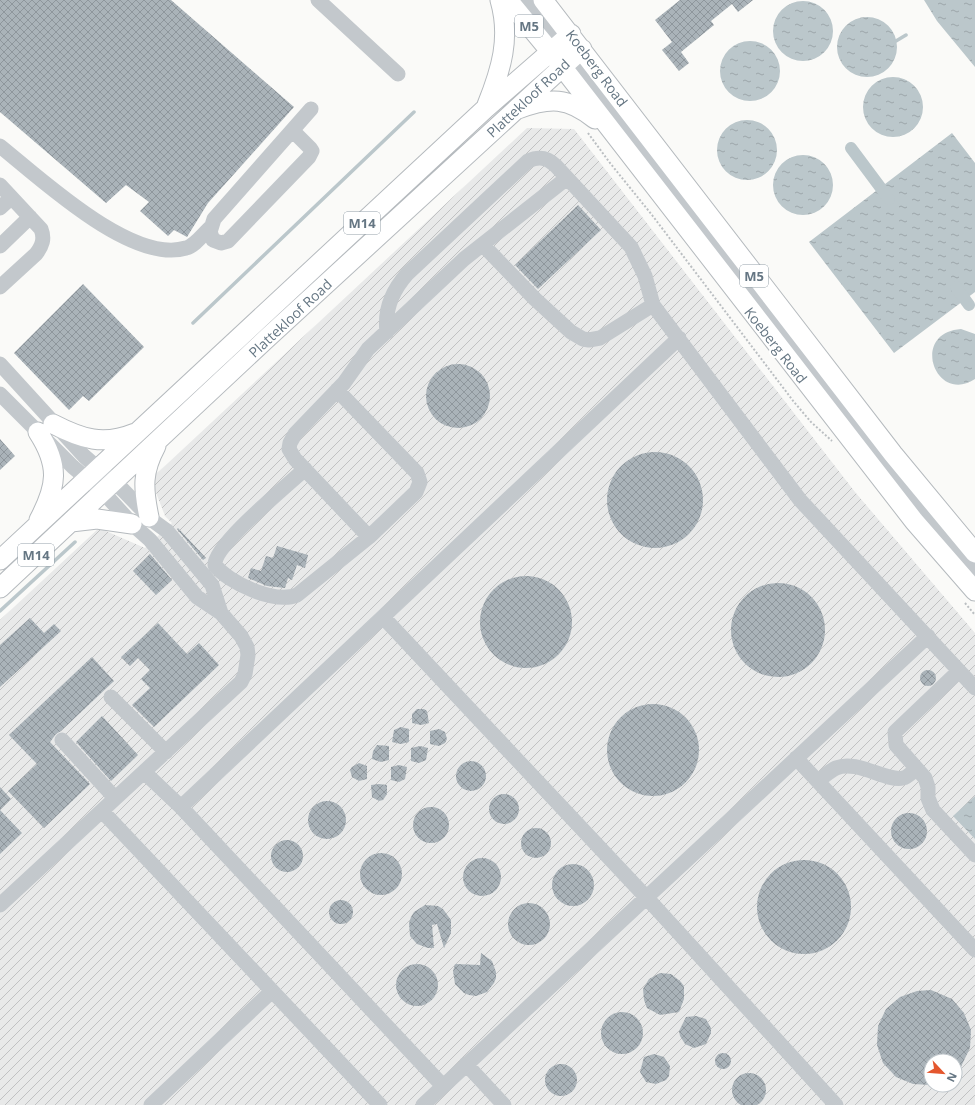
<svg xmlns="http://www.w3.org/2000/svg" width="975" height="1105" viewBox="0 0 975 1105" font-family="'Open Sans',sans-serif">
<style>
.industrial{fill:url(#industrial-furrows);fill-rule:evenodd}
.water{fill:url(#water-ripples)}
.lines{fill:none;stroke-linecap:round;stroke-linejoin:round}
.stream{stroke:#bbc7cb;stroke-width:3.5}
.canal{stroke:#bbc7cb;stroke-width:12}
.building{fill:url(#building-cross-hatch)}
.major-casing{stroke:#b5babe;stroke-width:21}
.path{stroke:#bbbfc2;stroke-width:2;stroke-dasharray:2 2;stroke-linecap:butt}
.minor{stroke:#c3c8cc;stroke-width:15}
.major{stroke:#fff;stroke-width:19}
.labels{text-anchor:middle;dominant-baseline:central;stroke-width:4;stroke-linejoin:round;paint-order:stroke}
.shield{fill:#fff;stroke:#939fa8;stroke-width:1}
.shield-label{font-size:13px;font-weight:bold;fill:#657683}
.street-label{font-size:14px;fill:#657683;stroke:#fff}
</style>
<defs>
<pattern id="industrial-furrows" width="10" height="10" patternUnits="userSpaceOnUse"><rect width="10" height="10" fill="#e8e9e9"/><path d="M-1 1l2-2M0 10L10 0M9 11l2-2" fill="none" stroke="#c0c1c2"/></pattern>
<pattern id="water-ripples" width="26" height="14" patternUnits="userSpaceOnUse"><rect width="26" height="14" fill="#bbc7cb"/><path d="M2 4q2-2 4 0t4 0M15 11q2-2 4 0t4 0" fill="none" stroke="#9ca6aa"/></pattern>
<pattern id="building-cross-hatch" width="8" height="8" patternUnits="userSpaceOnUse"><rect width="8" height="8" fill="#aab3b9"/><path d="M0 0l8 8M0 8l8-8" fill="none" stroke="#8e969c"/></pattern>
</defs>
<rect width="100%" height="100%" fill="#fafaf8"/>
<path class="industrial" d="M527 128 574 129 855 492 975 633V1105H0V620L99 528 145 548 172 523 165 516 155 490 153 477ZM931 1061H955V1085H931Z"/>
<path class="water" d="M924 0H975V67L937 21Z
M773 31a30 30 0 1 1 60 0a30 30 0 1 1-60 0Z
M837 47a30 30 0 1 1 60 0a30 30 0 1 1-60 0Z
M720 71a30 30 0 1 1 60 0a30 30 0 1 1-60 0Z
M863 107a30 30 0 1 1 60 0a30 30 0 1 1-60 0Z
M717 150a30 30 0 1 1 60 0a30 30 0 1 1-60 0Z
M952 133 975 163V292L894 353 809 242Z
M773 185a30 30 0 1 1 60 0a30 30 0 1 1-60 0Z
M961 329 975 334V379C936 405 909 333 961 329Z
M975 796V839L953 816Z"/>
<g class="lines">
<path class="stream" d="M896 41 906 35
M193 323 414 112
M0 611 75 542"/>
<path class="canal" d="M851 148 889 199
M956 287 969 305"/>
</g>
<path class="building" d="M0 0H171L294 107 208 203 187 237 174 230 168 236 140 211 149 202 126 185 106 203 0 112Z
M680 0H753L738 12 732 4 711 21 714 25 681 52 689 63 679 71 662 50 672 42 655 20Z
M578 205 601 230 538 289 515 265Z
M83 284 144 347 89 401 83 396 69 410 14 353Z
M426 396a32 32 0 1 1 64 0a32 32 0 1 1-64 0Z
M0 439 15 456 0 470Z
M607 500a48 48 0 1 1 96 0a48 48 0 1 1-96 0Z
M178 528 206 558 203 560 177 529Z
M277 546 308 555 305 568 297 565 292 580 288 578 285 588 267 586 248 578 251 568 261 571 266 556 273 558Z
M150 554 172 580 156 595 133 571Z
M480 622a46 46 0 1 1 92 0a46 46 0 1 1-92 0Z
M731 630a47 47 0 1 1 94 0a47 47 0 1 1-94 0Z
M30 618 44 633 54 624 61 631 0 687V645Z
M158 623 187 654 199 643 219 665 154 727 132 705 150 688 141 679 150 670 138 658 130 666 121 657Z
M92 657 114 681 61 731 56 734 50 742 90 784 44 828 8 791 37 764 9 735Z
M920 678a8 8 0 1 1 16 0a8 8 0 1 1-16 0Z
M607 750a46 46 0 1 1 92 0a46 46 0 1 1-92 0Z
M417 709H424L427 711 429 723 421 725 412 723V714Z
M102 716 138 755 111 781 76 742Z
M401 727 409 729V742L401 744 392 742 394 730Z
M439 729 445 732 447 739 445 743 439 746 430 744V731Z
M377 745 389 746V760L381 762 372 759 373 751Z
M420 746 428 748 426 760 419 763 411 761V748Z
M456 776a15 15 0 1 1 30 0a15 15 0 1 1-30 0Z
M359 763 367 766V779L359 781 352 777 350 770 352 767Z
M399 765 407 767 405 779 399 782 391 780V767Z
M379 784 387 785V794L383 800 379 801 372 797 371 785Z
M0 787 11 799 0 810Z
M489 809a15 15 0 1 1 30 0a15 15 0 1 1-30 0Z
M308 820a19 19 0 1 1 38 0a19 19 0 1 1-38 0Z
M413 825a18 18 0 1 1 36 0a18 18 0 1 1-36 0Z
M0 810 22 833 0 854Z
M891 831a18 18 0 1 1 36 0a18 18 0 1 1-36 0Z
M521 843a15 15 0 1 1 30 0a15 15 0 1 1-30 0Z
M271 856a16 16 0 1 1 32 0a16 16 0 1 1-32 0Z
M360 874a21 21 0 1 1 42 0a21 21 0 1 1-42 0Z
M463 877a19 19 0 1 1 38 0a19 19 0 1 1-38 0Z
M757 907a47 47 0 1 1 94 0a47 47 0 1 1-94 0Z
M552 885a21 21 0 1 1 42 0a21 21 0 1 1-42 0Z
M329 912a12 12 0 1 1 24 0a12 12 0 1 1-24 0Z
M508 924a21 21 0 1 1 42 0a21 21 0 1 1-42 0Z
M425 905 438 906 443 909 451 920V933L444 948 437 924 432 925 434 948H428L417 944 410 936 409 923 411 917 414 912Z
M481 953 492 961 496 972V978L494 983 487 992 476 996 469 995 464 993 455 984 453 971 455 964 480 965Z
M396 985a21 21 0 1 1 42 0a21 21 0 1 1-42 0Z
M660 973 671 974 680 981 684 986V999L679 1012 660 1015 647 1008 644 1000 643 989 649 979Z
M931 990 952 999 964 1013 971 1030 970 1048 955 1079V1061H931V1085L913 1084 896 1077 883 1063 877 1045 878 1026 886 1009 900 997 917 991Z
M601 1033a21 21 0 1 1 42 0a21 21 0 1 1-42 0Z
M696 1016 706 1019 711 1028V1033L706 1044 694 1048 685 1044 680 1036 679 1031 686 1017Z
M715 1061a8 8 0 1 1 16 0a8 8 0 1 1-16 0Z
M654 1054 664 1057 670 1066 669 1076 666 1080 656 1084 646 1082 640 1072 644 1057Z
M545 1080a16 16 0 1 1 32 0a16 16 0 1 1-32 0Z
M732 1090a17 17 0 1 1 34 0a17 17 0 1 1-34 0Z"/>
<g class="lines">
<g class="major-casing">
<path id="major" d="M508 0 550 51 914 521 975 591
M543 0 893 454 975 553
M487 105C501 70 511 38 500 0
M518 109C550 97 568 97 595 119
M53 424C82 439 103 446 135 433
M38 432C60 466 57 486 39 520
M149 517C143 488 142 472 156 446
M71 522 97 519 132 524
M0 560 486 108 571 34
M0 588 265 340 582 49"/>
</g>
<path class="path" d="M588 133 610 163 652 215 794 402 811 422 832 441
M965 603 975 615"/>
<path class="minor" d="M318 0 398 74
M524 0 926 515 975 571
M293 131 310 148 312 151 309 157 228 241 221 243 213 240 210 232 214 219 311 109
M0 146C39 177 132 265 186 248 195 246 204 233 211 227
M0 185 41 229C45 239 42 246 36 254L0 287
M0 208 11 198
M483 245 535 299 571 332 583 339 589 340 600 338 653 305
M0 246 30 217
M387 332C384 309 392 291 407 274L528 161C539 156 547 157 556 166L631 247 645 276 653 305 800 500 975 688
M0 364 84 456 123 490 152 520 167 531 212 585 221 613
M0 394 73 467 103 492 132 524 150 540 197 597 221 613 241 636 247 647 248 655 245 674 241 682 0 905
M305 469C289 484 213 546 215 565 228 583 275 604 297 595L369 537 416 492 420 482 417 473 337 390
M369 537 295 459 289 449 290 443 295 434 344 383 368 349 464 259 567 178
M383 617 646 897 836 1105
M959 671 895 732 896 745 925 778 928 787V798L933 810 975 855
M111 697 166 752
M62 740 115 798
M796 758 975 950
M144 772 181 807
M818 781C824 777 829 771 836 768 857 759 886 782 903 778 908 777 912 772 916 769
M102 811 380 1105
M466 1064 504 1105
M443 1086 181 807 679 338
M151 1105 272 991
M423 1105 928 636"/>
<use href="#major" class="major"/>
</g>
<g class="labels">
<g class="shield">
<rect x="515" y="15" width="28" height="22" rx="3"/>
<rect x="344" y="212" width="36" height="22" rx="3"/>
<rect x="740" y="265" width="28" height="22" rx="3"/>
<rect x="18" y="544" width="36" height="22" rx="3"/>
</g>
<g class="shield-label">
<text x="529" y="26">M5</text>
<text x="362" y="223">M14</text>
<text x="754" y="276">M5</text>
<text x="36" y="555">M14</text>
</g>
<g class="street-label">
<text transform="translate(597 68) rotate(53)">Koeberg Road</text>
<text transform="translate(528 98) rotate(-43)">Plattekloof Road</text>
<text transform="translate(290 318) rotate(-43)">Plattekloof Road</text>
<text transform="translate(776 345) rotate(52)">Koeberg Road</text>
</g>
</g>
<g transform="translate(943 1073) rotate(116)"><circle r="19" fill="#ffffff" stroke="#c1c8cd"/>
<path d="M0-3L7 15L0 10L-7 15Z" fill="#e4572e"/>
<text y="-6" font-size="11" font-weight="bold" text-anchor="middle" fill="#657683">N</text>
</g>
</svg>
